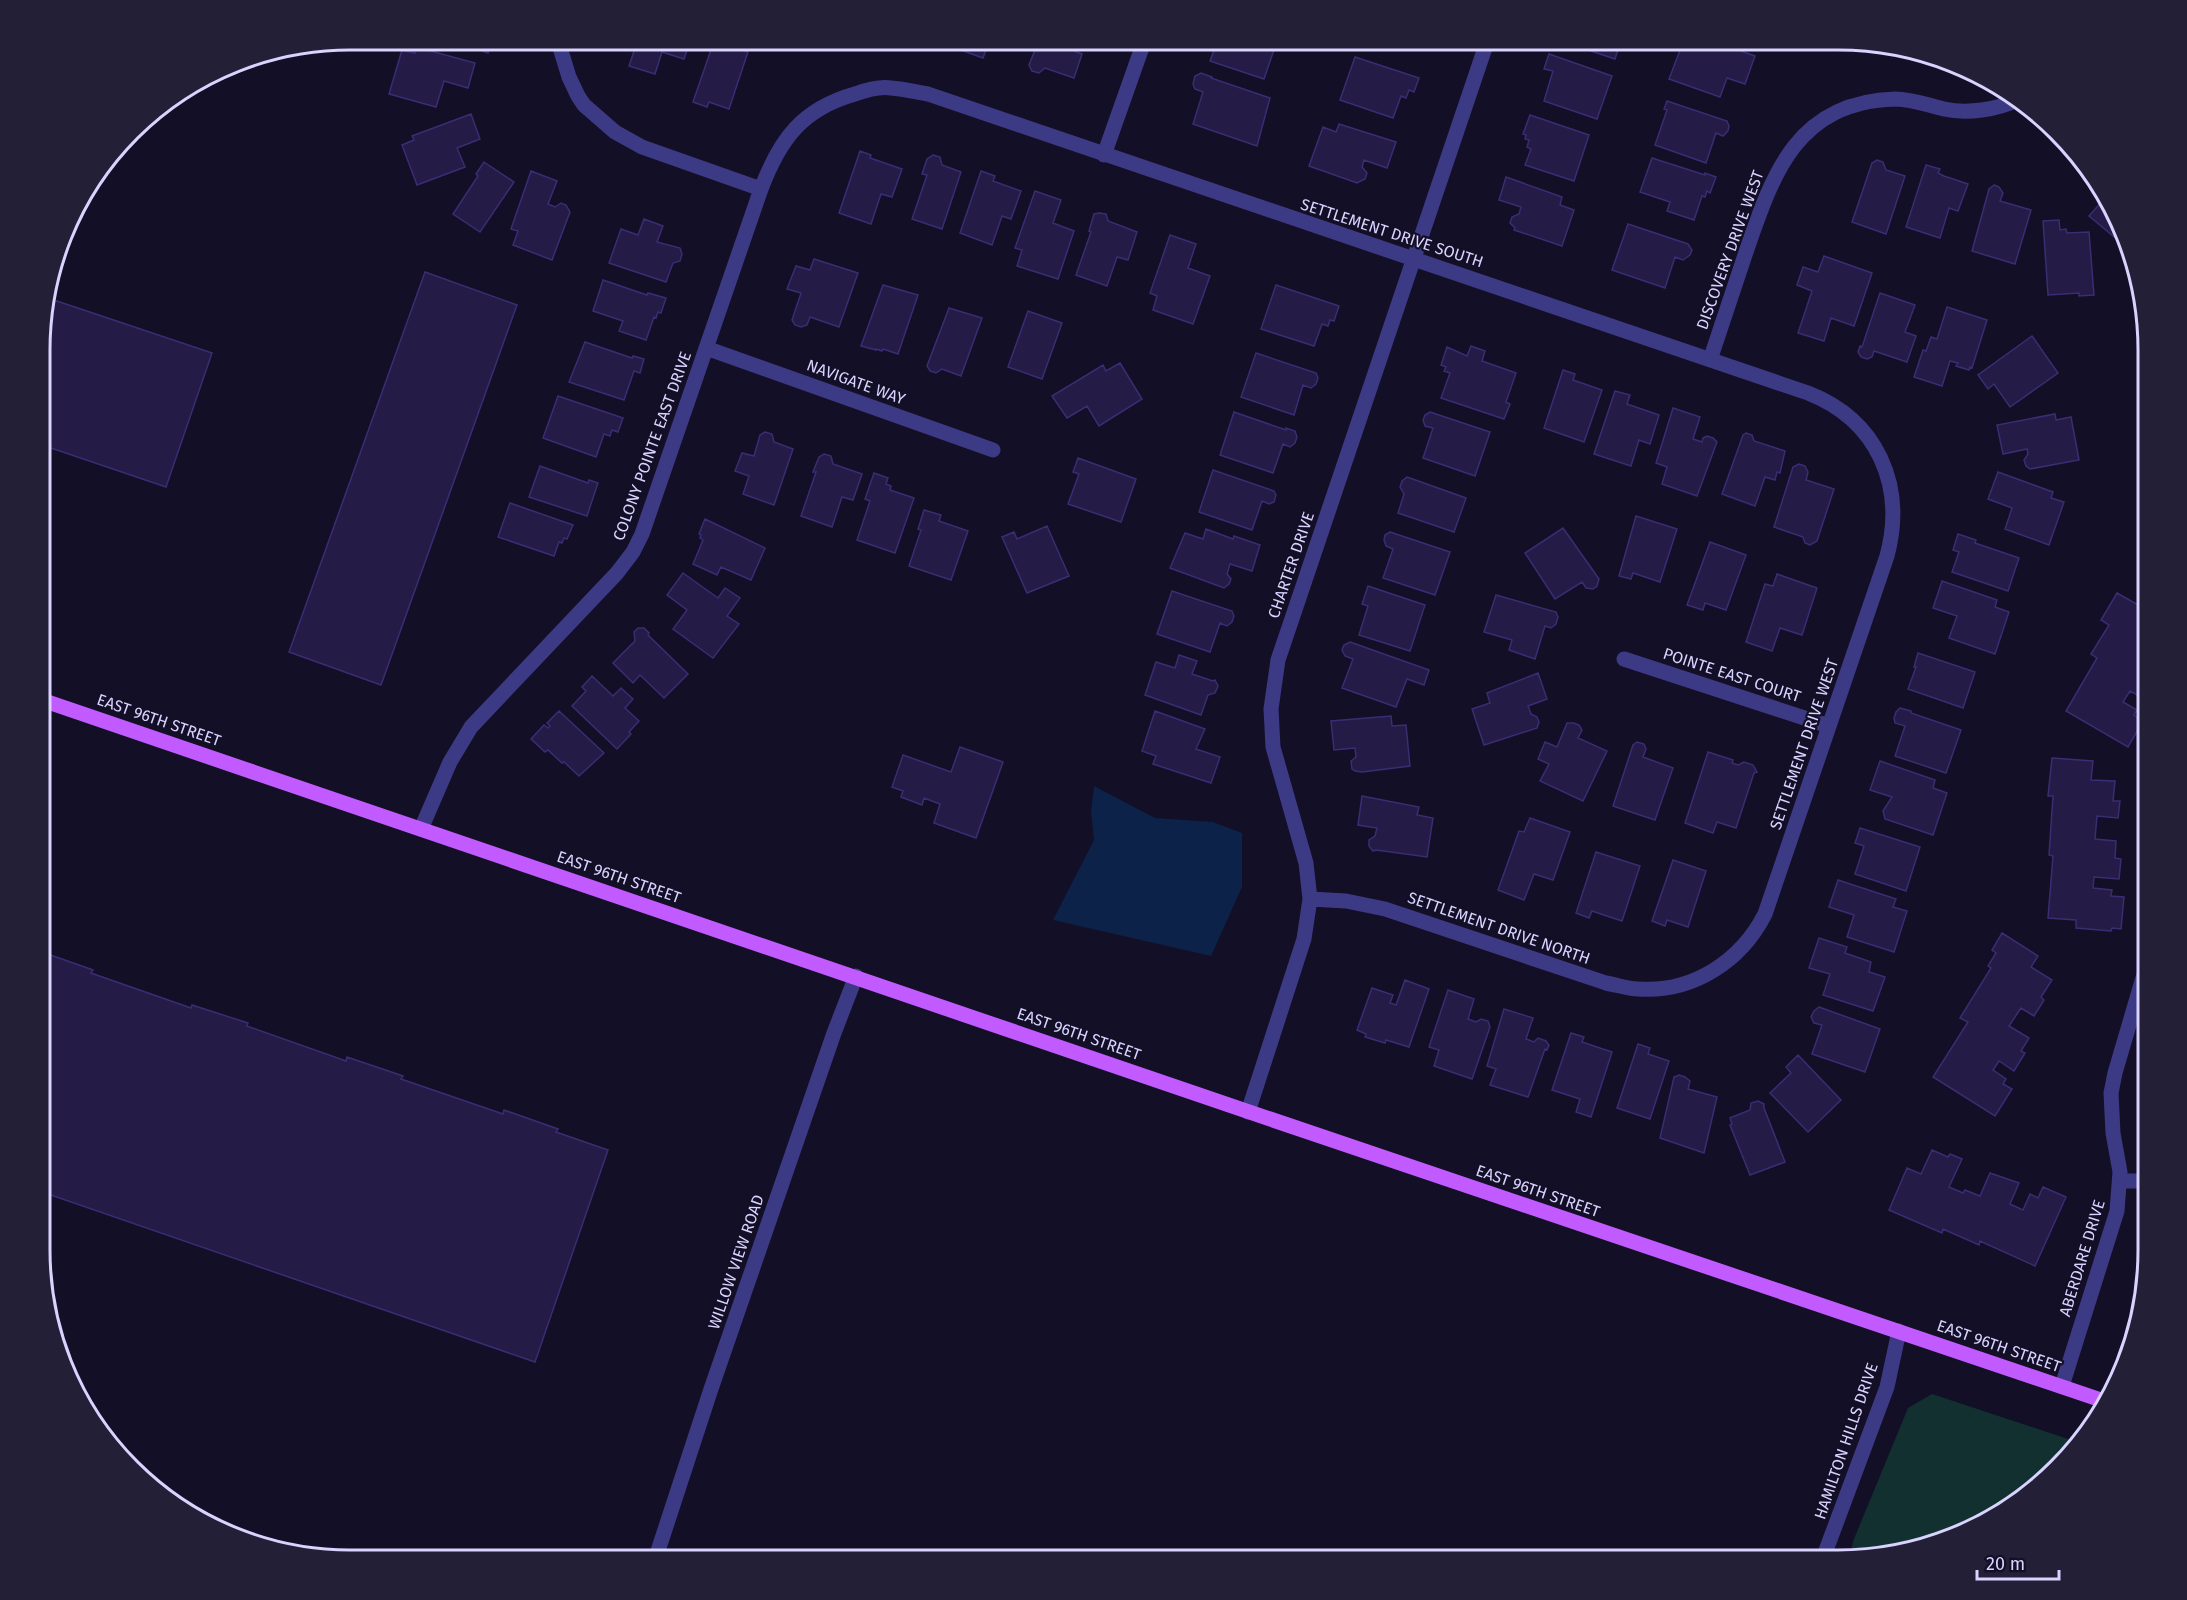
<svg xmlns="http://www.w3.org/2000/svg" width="2187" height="1600" viewBox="0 0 2187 1600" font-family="'Fira Sans',sans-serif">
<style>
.green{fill:#12302f}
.water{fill:#0c2248}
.building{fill:#241b47;stroke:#3b2d73;stroke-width:1.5}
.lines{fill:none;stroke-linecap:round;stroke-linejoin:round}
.minor{stroke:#3d3a85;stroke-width:15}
.major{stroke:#c25bff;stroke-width:15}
.labels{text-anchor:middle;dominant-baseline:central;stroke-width:4.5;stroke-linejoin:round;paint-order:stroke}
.street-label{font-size:16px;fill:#d9d4ff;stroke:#130f26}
.rim{fill:none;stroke:#d9d4ff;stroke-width:3}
</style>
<rect width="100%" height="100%" fill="#130f26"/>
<path class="green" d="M1932 1394 2080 1443 2027 1497 1975 1529 1917 1550 1848 1560 1854 1539 1908 1408Z"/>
<path class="water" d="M1094 786 1155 818 1213 822 1242 833V887L1211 956 1053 920 1094 840 1091 811Z"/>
<path class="building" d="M449 39H493L488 53Z
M638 39H691L684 59 662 52 655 74 629 66Z
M961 39H990L983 58 958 49Z
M1042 39H1076L1072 50 1082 54 1074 78 1045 68 1039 73 1032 71 1029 65 1035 50 1038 51Z
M1218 39 1277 41 1264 79 1210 61Z
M1391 39H1425L1421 50Z
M1558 40H1621L1615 59Z
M1684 40H1710L1755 56 1745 84 1727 78 1720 97 1669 79Z
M714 41 748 52 729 109 709 102 707 107 693 102Z
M416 47 475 63 468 88 444 81 436 107 389 94 402 50 415 53Z
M1549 54 1612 76 1597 119 1544 101 1553 71 1544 69Z
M1355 57 1419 78 1414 92 1409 90 1406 98 1401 96 1393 118 1340 100Z
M1201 73 1212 77 1211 78 1270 98 1257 146 1193 124 1203 92 1195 89 1193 84 1195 76Z
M1667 101 1727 121 1729 126 1728 131 1723 136 1716 133 1706 163 1655 145 1667 110 1664 109Z
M471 114 480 139 457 148 465 167 417 185 402 145 414 140 412 136Z
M1530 115 1589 135 1574 181 1525 165 1531 149 1527 147 1529 140 1525 139 1526 135 1523 134Z
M1339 124 1396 142 1387 168 1364 160 1362 167 1367 173 1365 179 1357 183 1309 166 1323 127 1336 132Z
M860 151 871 155 870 158 902 169 892 197 881 194 871 224 839 213Z
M933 155 940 157 942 165 961 172 942 229 912 219 927 175 922 174 927 159Z
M1652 158 1705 175V173L1716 177 1710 193 1707 191 1705 197 1702 196 1694 220 1667 211 1670 202 1640 192Z
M1877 160 1883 162 1886 170 1905 176 1886 234 1852 222 1872 163Z
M484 162 514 182 480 232 453 214 478 176 476 174Z
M1926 165 1940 169 1938 173 1944 176 1968 184 1958 211 1949 208 1940 238 1906 227Z
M531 171 557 181 548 204 555 207 561 203 566 205 570 212 552 260 513 245 518 231 511 229Z
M981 171 995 176 993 181 1021 191 1011 219 1002 216 992 245 960 233Z
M1506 177 1562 197 1560 205 1574 210 1562 246 1514 230 1515 228 1510 223 1512 217 1519 214 1521 207 1499 200Z
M1994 185 1999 187 2003 193 2000 201 2031 210 2015 264 1972 251 1989 189Z
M1035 191 1061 200 1053 223 1074 231 1058 279 1017 266 1022 250 1015 248Z
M2106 197 2116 212 2125 246 2089 216Z
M1099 213 1106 214 1108 221 1137 232 1128 260 1117 257 1107 286 1076 275 1091 232 1089 231 1094 214Z
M644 219 663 226 657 242 680 248 682 254 680 261 673 263 666 282 609 263 621 229 638 235Z
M2059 220 2060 230 2066 229 2067 233 2089 232 2094 295 2079 296V293L2048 295 2043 221Z
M1628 224 1688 244 1692 250 1690 255 1683 260 1675 257 1665 288 1612 270Z
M1170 235 1196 244 1188 268 1210 276 1193 324 1153 310 1157 296 1150 293Z
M1824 256 1872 273 1854 326 1831 318 1824 341 1798 333 1812 291 1797 285 1803 267 1818 272Z
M814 259 858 273 839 327 810 317 807 325 801 327 795 325 792 320 801 293 787 289 796 266 810 270Z
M425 272 517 305 381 685 289 652Z
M603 280 647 295 648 293 666 298 661 313 658 312 656 318 654 317 646 340 619 331 623 321 593 311Z
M883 285 918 295 898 354 883 349 882 351 876 349V350L861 346Z
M1276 285 1339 306 1334 321 1330 320 1328 326 1322 324 1314 346 1261 329Z
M1880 293 1915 305 1905 332 1916 336 1907 362 1874 351 1872 357 1867 359 1861 357 1858 352 1860 346 1862 347Z
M45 297 212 353 166 487 42 445V309Z
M1947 307 1987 320 1972 368 1970 367 1969 370 1956 366 1958 363 1950 361 1942 386 1914 377 1923 350 1926 351 1931 337 1937 339Z
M949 308 982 318 961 376 942 369 936 373 930 371 927 366Z
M1028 311 1062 323 1042 379 1008 367Z
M2032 336 2058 373 2010 407 1994 384 1988 389 1978 375Z
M585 342 632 358 633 356 644 359 640 373 634 371 624 400 569 382Z
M1471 346 1485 351 1482 361 1516 373 1506 402 1510 404 1504 419 1441 398 1450 373 1444 371 1446 367 1441 365 1447 347 1467 356Z
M1256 353 1316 373 1318 378 1316 384 1311 388 1303 385 1294 415 1241 397Z
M1120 363 1142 399 1099 426 1087 406 1067 418 1052 396 1103 365 1106 371Z
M1563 370 1575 374 1573 380 1602 390 1584 442 1544 428Z
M1615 391 1630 395 1627 404 1659 415 1650 444 1639 440 1631 466 1594 454Z
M558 396 623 418 618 432 612 430 610 436 604 434 596 457 543 438Z
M1673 408 1700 417 1693 439 1702 442 1703 438 1707 436 1713 438 1717 442 1697 496 1662 484 1667 467 1656 463Z
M1234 412 1286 430V428L1295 431 1297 437 1295 443 1290 447 1283 444 1273 473 1220 455Z
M1430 412 1490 432 1475 476 1423 458 1433 428 1425 426 1423 420 1425 415Z
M2055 414 2056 420 2071 417 2079 460 2030 469 2026 466 2024 460 2028 454 2027 449 2003 454 1997 425Z
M765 432 772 434 774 442 793 449 774 505 743 494 749 476 735 471 742 453 754 456 760 435Z
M1746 433 1752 435 1754 441 1785 451 1780 473 1777 472 1775 480 1765 477 1755 506 1722 494 1743 435Z
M824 454 831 456 833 464 862 474 853 500 842 497 832 527 801 516 816 472H813L819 457Z
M1078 458 1136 479 1121 522 1068 504 1079 474 1073 472Z
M1799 464 1805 466 1808 472 1806 480 1834 489 1817 541 1810 545 1805 543 1803 537 1774 527 1793 467Z
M540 466 588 483 589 480 598 483 587 516 529 497Z
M1213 470 1274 491 1276 495 1274 502 1269 504 1262 501 1252 530 1199 512Z
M1998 472 2053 492 2051 498 2064 502 2049 545 2005 529 2012 508 1988 499Z
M874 473 888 478 886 484 891 486 890 490 914 498 895 553 857 540 870 501 865 499Z
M1407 477 1466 498 1454 532 1398 513 1404 494 1400 487 1402 481Z
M510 503 573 525 567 539 564 538 562 543 559 542 554 556 498 537Z
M924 510 941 515 939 521 968 531 951 580 909 566 921 530 918 529Z
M1636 516 1677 529 1660 582 1633 573 1631 579 1619 576Z
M705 519 765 548 751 580 721 567 717 575 693 564 703 540 700 538 701 535 699 534Z
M1047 526 1069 576 1027 593 1002 537 1014 532 1017 539Z
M1563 528 1599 579 1597 586 1593 589 1586 588 1582 582 1555 599 1525 553Z
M1206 529 1233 539 1234 536 1260 545 1252 571 1230 564 1227 574 1231 579 1229 584 1224 588 1170 568 1185 533 1203 539Z
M1390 532 1450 552 1435 595 1383 578 1393 549 1386 546 1384 540 1385 535Z
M1958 534 1976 540 1975 543 2019 558 2008 591 1952 572 1959 552 1953 550Z
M1710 542 1746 555 1726 610 1705 603 1703 610 1687 605Z
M683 573 718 598 725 588 740 598 727 616 739 624 713 658 673 629 687 610 667 595Z
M1777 574 1817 588 1802 635 1780 628 1772 651 1746 642 1765 584 1773 586Z
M1942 581 1997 600 1995 607 2009 612 1995 654 1949 638 1957 616 1933 608Z
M1368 586 1425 605 1410 651 1359 635 1368 606 1362 604Z
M1172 591 1232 611 1234 616 1232 622 1227 626 1220 623 1210 652 1157 634Z
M2117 593 2147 610V646L2140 658 2147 662V687L2141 697 2130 691 2123 702 2137 710 2134 715 2143 721 2128 747 2066 711 2097 658 2091 654 2109 625 2101 620Z
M1496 595 1556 612 1558 617 1556 624 1551 628 1545 626 1535 659 1509 650 1512 640 1484 632Z
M638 628H644L649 633 648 635 688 674 664 698 640 675 633 683 613 663 635 641 634 632Z
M1350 642 1429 670 1424 685 1407 679 1396 707 1342 688 1353 659 1345 656 1342 650 1344 645Z
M1918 653 1975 672 1963 708 1908 689 1916 667H1914Z
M1179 655 1197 661 1192 674 1213 681 1215 680 1218 686 1215 693 1208 695 1201 715 1145 695 1156 662 1175 668Z
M1538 673 1547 699 1528 706 1531 714 1537 717 1539 722 1537 728 1484 745 1472 709 1490 703 1487 693Z
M592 676 613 696 621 688 633 699 625 708 639 721 629 732 631 734 617 749 572 706 586 691 582 687Z
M1900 708 1911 711V713L1961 730 1946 773 1895 756 1905 726 1895 723 1894 718 1896 712Z
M559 711 604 753 579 776 564 762 562 763 548 750 545 752 531 739 544 725 548 728 550 726 547 723Z
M1155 711 1205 729 1196 749 1220 757 1211 783 1153 764 1156 756 1142 751Z
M1391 716 1392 726 1406 725 1410 766 1362 772 1355 771 1352 769 1351 761 1356 757 1355 748 1334 750 1331 721Z
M1567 723H1574L1579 725 1582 730 1578 738 1607 751 1583 801 1540 781 1549 764 1538 759 1545 742 1557 747Z
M1637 742 1644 744 1646 749 1643 757 1673 768 1655 820 1613 806 1633 745Z
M960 747 1003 762 976 838 934 823 940 804 924 798 922 805 901 797 903 791 892 787 903 755 951 772Z
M1708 752 1733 760 1732 763 1738 765 1744 762 1753 765 1757 772 1754 773 1736 828 1717 822 1713 833 1685 823Z
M2052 758 2093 761 2091 780 2115 781 2113 801H2120L2118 818 2097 816 2095 839 2116 841 2115 858 2121 859 2119 879 2094 877 2093 888 2112 890 2111 896 2124 897 2121 929 2112 928 2111 931 2076 928V920L2048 918 2053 856 2049 855 2053 796H2048Z
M1880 761 1935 780 1933 788 1947 793 1933 835 1885 819 1883 811 1892 797 1870 790Z
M1362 796 1419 807 1417 815 1433 818 1427 857 1376 850 1373 851 1369 846V840L1375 836 1377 828 1358 825Z
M1530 818 1570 832 1553 880 1534 874 1524 900 1498 890 1519 831 1524 832Z
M1860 828 1920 847 1906 891 1855 874 1864 846 1855 843Z
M1596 852 1640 866 1622 921 1592 911 1589 918 1576 913Z
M1673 860 1706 871 1688 927 1667 920 1665 926 1652 921Z
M1838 880 1896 899 1893 907 1907 911 1894 952 1847 937 1854 915 1829 907Z
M2002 933 2038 956 2031 967 2052 980 2041 997 2044 1000 2034 1016 2021 1008 2009 1026 2029 1038 2021 1051 2025 1053 2014 1071 1999 1061 1993 1070 2006 1079 2003 1084 2012 1089 1995 1116 1933 1077 1968 1022 1960 1018 1991 968 1988 966 1996 953 1992 950Z
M1819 938 1847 947 1845 953 1871 962 1869 972 1885 977 1873 1011 1823 995 1830 974 1809 968Z
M42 952 93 970 91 973 191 1008 192 1005 248 1023 247 1026 346 1061 347 1057 403 1076 401 1079 503 1114 504 1110 558 1129 556 1132 608 1150 535 1362 42 1192Z
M1405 980 1429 989 1409 1047 1386 1040 1385 1043 1365 1037 1366 1034 1357 1030 1372 988 1393 995 1390 1003 1396 1005Z
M1448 990 1474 999 1468 1019 1476 1022 1481 1019 1488 1021 1490 1027 1472 1079 1434 1066 1439 1050 1429 1047Z
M1819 1007 1880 1029 1865 1072 1812 1054 1822 1025 1814 1023 1811 1017 1814 1011Z
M1504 1009 1533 1018 1526 1039 1534 1042 1538 1038 1546 1041 1549 1045 1547 1050 1545 1049 1528 1097 1490 1085 1496 1069 1487 1066Z
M1571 1033 1584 1037 1582 1042 1612 1052 1591 1117 1576 1112 1580 1099 1552 1090Z
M1638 1044 1650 1048 1648 1054 1669 1061 1650 1119 1617 1108Z
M1798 1055 1841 1100 1808 1132 1770 1093 1791 1073 1786 1067Z
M1679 1075 1685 1077 1690 1081 1688 1089 1717 1097 1704 1153 1660 1138 1674 1077Z
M1758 1101 1764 1104V1108L1785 1162 1750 1175 1730 1125 1732 1124 1730 1118 1750 1110 1751 1103Z
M1932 1150 1948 1157 1950 1154 1962 1159 1949 1187 1963 1193 1965 1190 1980 1196 1990 1173 2019 1183 2010 1204 2023 1210 2030 1194 2038 1198 2043 1187 2066 1197 2035 1266 1980 1241 1979 1245 1943 1229 1942 1233 1889 1210 1907 1168 1921 1174Z"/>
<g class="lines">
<path class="minor" d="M560 39 561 51 569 77 578 96 584 105 615 132 642 147 761 189
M1104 155 1145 39
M706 348 993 450
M1710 360C1722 324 1734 288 1746 252 1773 173 1797 102 1895 99 1912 99 1927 105 1944 109 1967 114 1997 110 2019 99
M1624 659 1829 726
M421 829 450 762 471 727 617 573 633 552 642 534 761 189C780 139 802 109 855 94 866 90 879 86 891 88 904 89 916 92 928 94L1808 393C1877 420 1906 485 1887 556L1765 914C1741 961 1693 993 1638 989 1628 989 1617 985 1606 983L1385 909 1346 901 1310 899
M1248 1112 1304 939 1310 899 1306 863 1273 747 1271 709 1278 660 1488 39
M2120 1181H2147
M2062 1386 2117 1211 2120 1172 2113 1133 2111 1093 2115 1073 2147 964
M655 1560 711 1389 834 1033 856 976
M1822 1561 1887 1387 1899 1331"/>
<path class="major" d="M42 700 1267 1118 2104 1401"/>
</g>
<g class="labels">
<g class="street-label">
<text transform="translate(1392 233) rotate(18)">SETTLEMENT DRIVE SOUTH</text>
<text transform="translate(1730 250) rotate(-70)">DISCOVERY DRIVE WEST</text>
<text transform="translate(856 382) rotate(20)">NAVIGATE WAY</text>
<text transform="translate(652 446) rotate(-70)">COLONY POINTE EAST DRIVE</text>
<text transform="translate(1291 565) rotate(-71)">CHARTER DRIVE</text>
<text transform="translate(1732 675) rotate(18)">POINTE EAST COURT</text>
<text transform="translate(159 720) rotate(19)">EAST 96TH STREET</text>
<text transform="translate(1804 744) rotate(-71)">SETTLEMENT DRIVE WEST</text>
<text transform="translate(619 877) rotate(19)">EAST 96TH STREET</text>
<text transform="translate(1499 928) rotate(19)">SETTLEMENT DRIVE NORTH</text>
<text transform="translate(1079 1034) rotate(19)">EAST 96TH STREET</text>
<text transform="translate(1538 1191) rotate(19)">EAST 96TH STREET</text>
<text transform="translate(2082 1258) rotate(-73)">ABERDARE DRIVE</text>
<text transform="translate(736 1262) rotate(-71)">WILLOW VIEW ROAD</text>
<text transform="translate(1999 1346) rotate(19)">EAST 96TH STREET</text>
<text transform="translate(1846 1441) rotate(-71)">HAMILTON HILLS DRIVE</text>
</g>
</g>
<path d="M0 0H2187V1600H0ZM350 50H1838A300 300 0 0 1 2138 350V1250A300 300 0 0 1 1838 1550H350A300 300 0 0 1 50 1250V350A300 300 0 0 1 350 50Z" fill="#231f37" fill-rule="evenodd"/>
<path class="rim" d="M350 50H1838A300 300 0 0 1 2138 350V1250A300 300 0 0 1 1838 1550H350A300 300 0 0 1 50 1250V350A300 300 0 0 1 350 50Z"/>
<path d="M1977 1570v9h82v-9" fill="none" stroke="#d9d4ff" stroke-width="3"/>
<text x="1986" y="1570" font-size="18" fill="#d9d4ff" stroke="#130f26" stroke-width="4.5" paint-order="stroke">20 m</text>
</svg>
